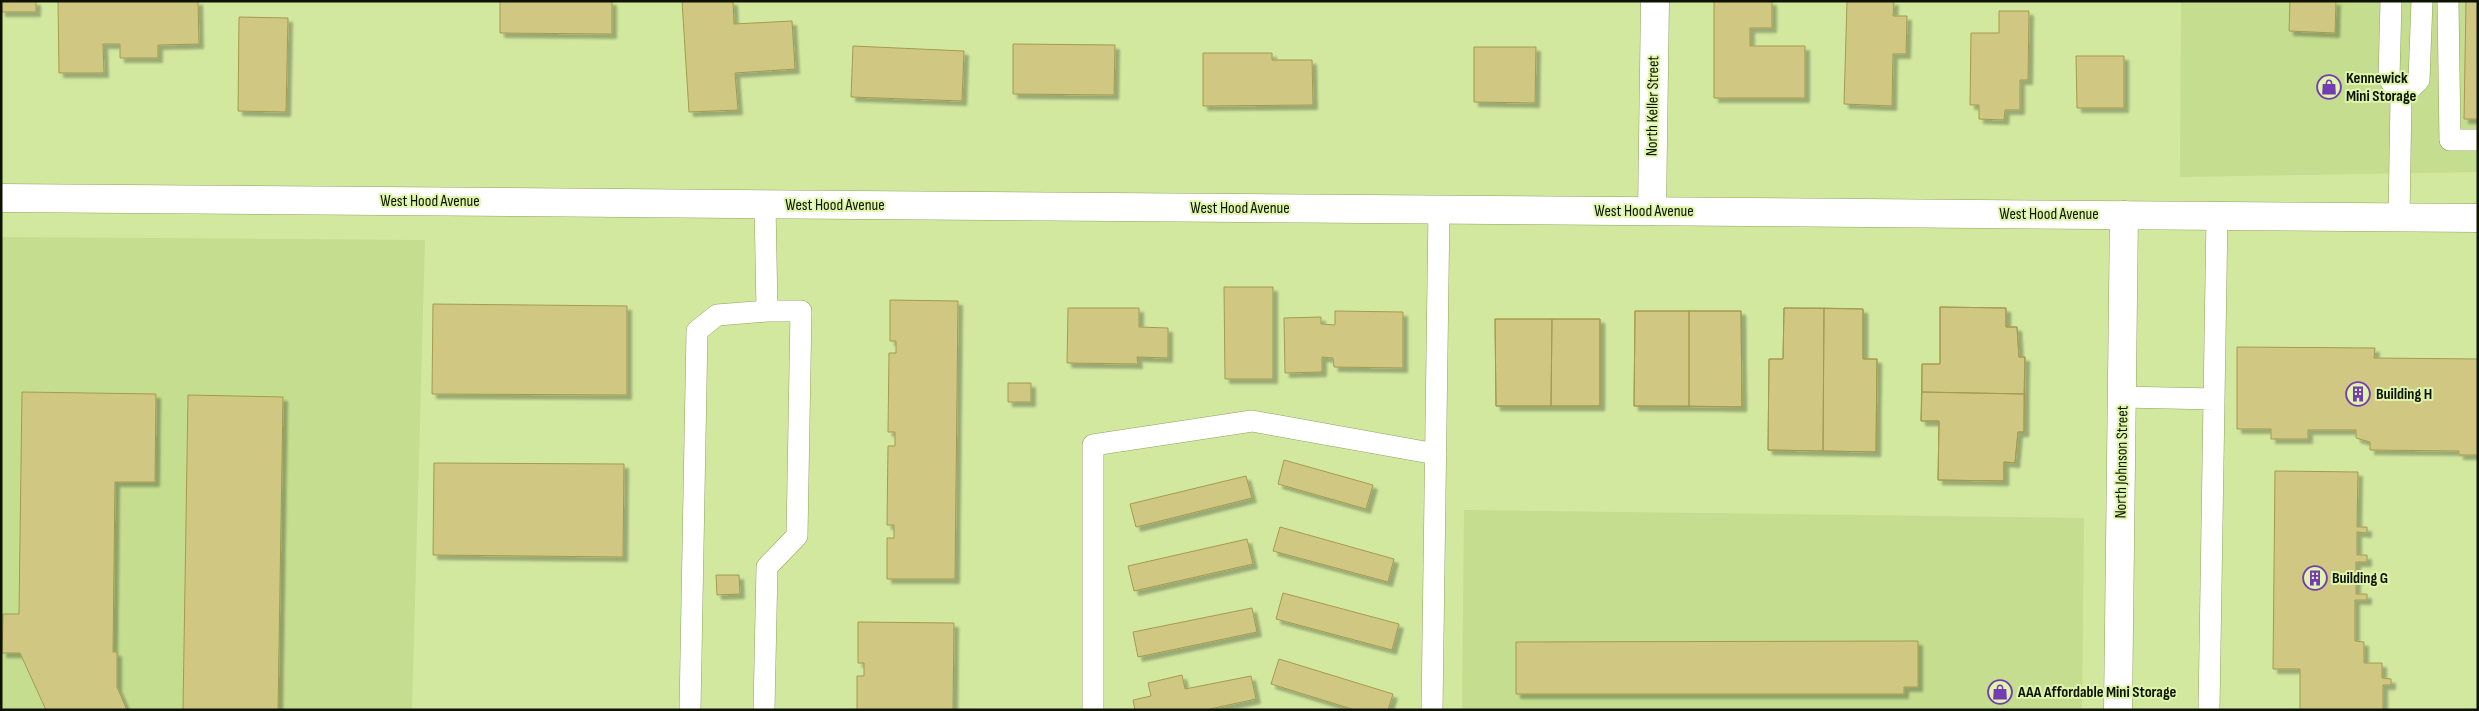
<svg xmlns="http://www.w3.org/2000/svg" width="2479" height="711" viewBox="0 0 2479 711" font-family="'Sofia Sans Condensed',sans-serif">
<style>
.built{fill:#c5dd8e}
.building{fill:#d0c882;stroke:#a49a50;filter:url(#shadow)}
.lines{fill:none;stroke-linecap:round;stroke-linejoin:round}
.service-casing{stroke:#8fa35e;stroke-width:22}
.minor-casing{stroke:#8fa35e;stroke-width:29}
.tertiary-casing{stroke:#8fa35e;stroke-width:29}
.service{stroke:#fff;stroke-width:21}
.minor{stroke:#fff;stroke-width:28}
.tertiary{stroke:#fff;stroke-width:28}
.labels{text-anchor:middle;dominant-baseline:central;stroke-width:4;stroke-linejoin:round;paint-order:stroke}
.poi-label{font-size:16px;font-weight:bold;fill:#0d1300;stroke:#dff5ac;text-anchor:start}
.street-label{font-size:16px;fill:#0d1300;stroke:#dff5ac}
</style>
<defs>
<filter id="shadow"><feDropShadow dx="4.5" dy="4.5" stdDeviation="1" flood-color="#0004"/></filter>
</defs>
<rect width="100%" height="100%" fill="#d2e89f"/>
<path class="built" d="M2181 1H2478V172L2180 177Z
M1 237 425 240 412 710H1Z
M1464 510 2084 518 2082 710H1462Z"/>
<path class="building" d="M1 1H36V12H1Z
M58 1H198L199 44 158 45V58H120V44H103L104 73H59Z
M500 1H612V34L500 33Z
M682 1H733L734 24 792 21 795 69 735 73 738 110 689 112Z
M1714 1H1772V28H1750V46H1805V98H1714Z
M1847 1H1894L1893 16H1907L1906 54H1893L1892 106 1844 104Z
M2290 1H2336L2335 33 2289 31Z
M2466 1H2478V119H2464Z
M1999 11H2029L2028 80H2020V110H2005L2004 120 1979 119V105H1970L1971 33H1999Z
M239 17 288 18 286 112 238 111Z
M1013 44 1115 45 1114 95 1013 94Z
M853 46 964 51 962 101 851 97Z
M1474 47H1536L1535 103 1474 102Z
M1203 53H1272V60H1312L1313 105 1203 106Z
M2076 56H2124V108H2077Z
M1224 287H1273V379H1225Z
M890 300 958 301 955 579H887V538H894V525H887L888 446H895V432H888L889 353H896V341H890Z
M433 304 627 306V395L432 394Z
M1940 307 2006 308V327H2017L2019 357H2025L2024 432H2018L2015 463 2004 462V481L1938 480 1939 421H1921L1922 364H1940Z
M1940 307 2006 308V327H2017L2019 357H2025L2024 394 1922 392V364H1940Z
M1068 308H1139V327L1168 328V358L1137 357 1138 364 1067 363Z
M1784 308H1824L1823 451 1768 450 1769 359H1783Z
M1784 308 1863 309V359H1877L1876 452 1768 450 1769 359H1783Z
M1824 308 1863 309V359H1877L1876 452 1823 451Z
M1335 311 1403 312V368L1334 367 1333 358 1322 357V372L1285 373 1284 318 1321 317V324L1335 325Z
M1635 311H1741L1742 407 1634 406Z
M1635 311H1689V406H1634Z
M1689 311H1741L1742 407 1689 406Z
M1495 319H1600V406H1496Z
M1495 319H1552L1551 406H1496Z
M1552 319H1600V406H1551Z
M2237 347 2375 348 2374 358 2478 359V455H2459V451L2370 450V442L2356 438V430H2308V439H2271V429H2237Z
M1008 383H1031V402H1008Z
M22 392 156 394 155 482H115L113 652H117V687L127 710H46L20 653H2L3 614H19Z
M1922 392 2024 394V432H2018L2015 463 2004 462V481L1938 480 1939 421H1921Z
M188 395 283 397 278 710H183Z
M1284 460 1373 485 1366 509 1278 484Z
M434 463 624 464 623 557 433 555Z
M2275 471 2358 472 2357 527H2367V533L2357 532V555H2367V562H2356V594H2367V600H2355V641L2364 642V663H2382V678L2391 679V685H2383V710H2300V669H2273Z
M1246 476 1252 498 1136 527 1130 504Z
M1280 527 1394 559 1388 582 1273 551Z
M1247 539 1253 564 1134 591 1128 566Z
M716 575H739L740 594 717 595Z
M1283 593 1399 624 1392 650 1276 619Z
M1252 608 1257 632 1138 657 1133 632Z
M858 622 954 623 953 710H857V676H864V663H858Z
M1918 641V687H1904V694H1516V642Z
M1279 659 1393 694 1388 710H1355L1271 684Z
M1182 675 1185 689 1251 676 1256 699 1205 710H1135L1133 700 1151 696 1148 683Z"/>
<g class="lines">
<g class="service-casing">
<path id="service" d="M2391 1 2389 78 2401 98 2399 217
M2448 1 2450 140H2478
M2401 98 2419 80 2422 1
M2122 397 2214 399
M690 710 697 331 717 315 767 311
M764 710 767 567 797 536 801 311H767L765 204
M1093 710V445L1252 421 1436 454
M1432 710 1439 209
M2209 710 2217 216"/>
</g>
<g class="minor-casing">
<path id="minor" d="M1652 211 1655 1
M2118 710 2124 215"/>
</g>
<g class="tertiary-casing">
<path id="tertiary" d="M1 198 2478 218"/>
</g>
<use href="#service" class="service"/>
<use href="#minor" class="minor"/>
<use href="#tertiary" class="tertiary"/>
</g>
<defs>
<g id="shop-ring" transform="scale(1.25)"><circle r="9.5" fill="#dff5ac" stroke="#743cb2" stroke-width="1.5"/><path d="M-5-2.5h2.3a2.7 3.5 0 0 1 5.4 0H5L5.5 6h-11ZM-1.5-2.5h3a1.5 2.3 0 0 0-3 0Z" fill="#743cb2"/></g>
<g id="building-ring" transform="scale(1.25)"><circle r="9.5" fill="#dff5ac" stroke="#743cb2" stroke-width="1.5"/><path d="M-4-6H4V6H1V3H-1V6H-4ZM-2.5-4.3h1.7v1.8h-1.7ZM.8-4.3h1.7v1.8H.8ZM-2.5-1h1.7V.8h-1.7ZM.8-1h1.7V.8H.8Z" fill="#743cb2"/></g>
</defs>
<g fill-rule="evenodd">
<use href="#shop-ring" x="2329" y="87"/>
<use href="#building-ring" x="2358" y="394"/>
<use href="#building-ring" x="2315" y="578"/>
<use href="#shop-ring" x="2000" y="692"/>
</g>
<g class="labels">
<g class="poi-label">
<text x="2346" y="78">Kennewick<tspan x="2346" dy="18">Mini Storage</tspan></text>
<text x="2376" y="394">Building H</text>
<text x="2332" y="578">Building G</text>
<text x="2018" y="692">AAA Affordable Mini Storage</text>
</g>
<g class="street-label">
<text transform="translate(1653 106) rotate(-89)">North Keller Street</text>
<text x="430" y="201">West Hood Avenue</text>
<text x="835" y="205">West Hood Avenue</text>
<text x="1240" y="208">West Hood Avenue</text>
<text x="1644" y="211">West Hood Avenue</text>
<text x="2049" y="214">West Hood Avenue</text>
<text transform="translate(2122 462) rotate(-89)">North Johnson Street</text>
</g>
</g>
<rect width="2479" height="711" fill="none" stroke="#0d1300" stroke-width="5"/>
</svg>
